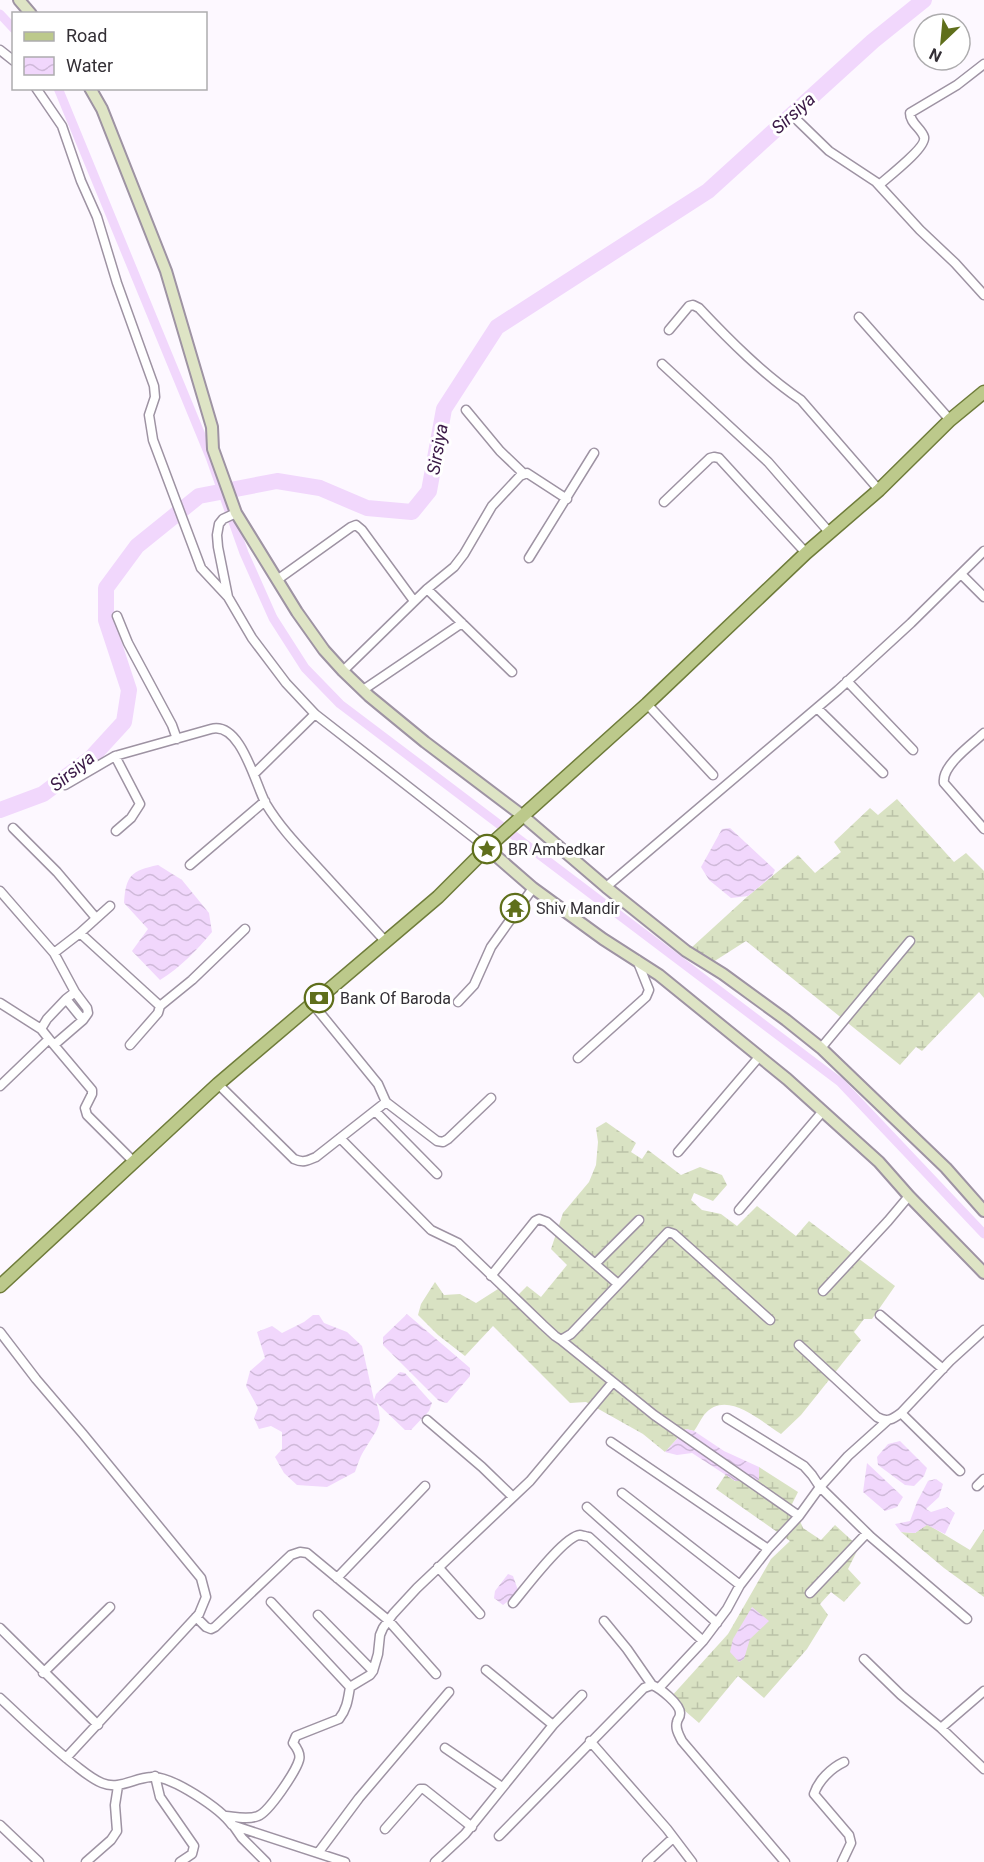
<svg xmlns="http://www.w3.org/2000/svg" width="984" height="1862" viewBox="0 0 984 1862" font-family="Roboto,sans-serif">
<style>
.wetland{fill:url(#wetland-marsh)}
.water{fill:url(#water-waves)}
.lines{fill:none;stroke-linecap:round;stroke-linejoin:round}
.canal{stroke:#f1d7fc;stroke-width:9}
.river{stroke:#f1d7fc;stroke-width:16}
.street-casing{stroke:#9e93a3;stroke-width:11}
.secondary-casing{stroke:#9e93a3;stroke-width:14}
.primary-casing{stroke:#6f7c3a;stroke-width:15}
.street{stroke:#fff;stroke-width:8}
.secondary{stroke:#dee4c5;stroke-width:10}
.primary{stroke:#bcc98b;stroke-width:12}
.labels{text-anchor:middle;dominant-baseline:central;stroke-width:6;stroke-linejoin:round;paint-order:stroke}
.poi-label{font-size:16px;fill:#332f35;stroke:#fff;text-anchor:start}
.water-label{font-size:18px;font-style:italic;fill:#3a1946;stroke:#fff}
</style>
<defs>
<pattern id="wetland-marsh" width="20" height="14" patternUnits="userSpaceOnUse" patternTransform="scale(1.5)"><rect width="20" height="14" fill="#d9e2c3"/><path d="M1 5h8M5 5V1M11 12h8M15 12V8" fill="none" stroke="#bbc2a8"/></pattern>
<pattern id="water-waves" width="16" height="10" patternUnits="userSpaceOnUse" patternTransform="scale(1.5)"><rect width="16" height="10" fill="#f1d7fc"/><path d="M0 5q4-4 8 0t8 0" fill="none" stroke="#cfb9d9"/></pattern>
</defs>
<rect width="100%" height="100%" fill="#fdf8ff"/>
<path class="wetland" d="M897 799 954 862 966 853 984 871V998L979 992 922 1051 916 1047 900 1065 746 941 710 964 691 948 748 896 798 855 815 873 841 852 834 842 870 808 878 815Z
M606 1122 636 1143 631 1152 642 1159 648 1150 681 1175 700 1167 722 1175 727 1185 713 1201 694 1193 691 1200 702 1210 721 1214 737 1226 757 1206 796 1236 809 1221 895 1286 872 1319H864L854 1332 861 1340 801 1415 781 1434C760 1421 726 1388 704 1415 700 1420 698 1426 694 1431L686 1429 665 1452 643 1434 586 1402 570 1403 493 1326 465 1356 438 1335 418 1315 421 1304 435 1282 444 1295 460 1294 476 1303 498 1289 513 1300 527 1286 541 1297 567 1265 551 1249 563 1213 589 1182 596 1165 598 1142 596 1128Z
M759 1467 798 1492 792 1504 803 1528 821 1540 835 1525 859 1547 848 1569 861 1583 844 1602 831 1592 820 1604 828 1615 807 1649 764 1698 738 1676 699 1723 670 1698 728 1634 771 1559 790 1541 716 1489 726 1474 735 1481 759 1480Z
M927 1524 970 1550 984 1529V1597L944 1568 901 1532 915 1533Z"/>
<path class="water" d="M730 828 775 870 772 876 748 896 731 898 709 880 701 867 722 829Z
M158 865 182 880 209 913 212 932C196 951 181 967 160 980L132 951 148 929 124 903C126 875 131 871 158 865Z
M407 1314 470 1368V1376L447 1403 439 1401 383 1345V1337Z
M313 1315H319L324 1323 347 1332 362 1346 374 1400 376 1394 400 1372 405 1373 432 1403 429 1411 411 1430H405L376 1402C385 1425 376 1430 365 1449 360 1456 358 1464 355 1472L327 1487 297 1485 284 1473 275 1457 282 1449V1432L271 1426 259 1429 254 1418 258 1408 246 1386 250 1371 265 1358 257 1332 272 1326 282 1333 304 1322Z
M686 1429 694 1431 724 1451 759 1467V1480L735 1481 692 1453 677 1455 665 1452Z
M900 1441 927 1468 924 1476 914 1486 905 1485 878 1465 877 1457 888 1444Z
M867 1463 903 1497 897 1507 885 1511 863 1492Z
M936 1479 943 1484 939 1497 926 1509 931 1512 947 1507 955 1513 945 1534 927 1525 915 1533 901 1532 895 1524 910 1521 917 1502 928 1481Z
M508 1574 513 1576 519 1593 503 1605 494 1598 495 1591Z
M752 1607 769 1621 750 1639 744 1659 739 1662 730 1652 733 1639Z"/>
<g class="lines">
<path class="canal" d="M0 14 14 29
M58 88 210 457 244 553 273 618 305 668 340 704 840 1082 984 1234"/>
<path class="river" d="M0 810 43 794 91 758 124 722 129 690 106 620V588L137 546 199 496 277 481 320 488 367 508 412 512 429 491 444 409 497 327 708 191 873 41 924 0"/>
<g class="street-casing">
<path id="street" d="M0 50 14 61
M36 88 62 126 81 181 97 217 117 283 154 386 155 397 149 415 153 440 201 568 228 597
M796 119 829 151 876 182 920 230 955 263 984 295
M879 185C888 177 927 147 924 137 921 128 910 123 910 113L957 85 984 64
M859 317 950 420
M669 330 689 306 693 305 699 308C730 341 763 374 801 400L879 490
M662 364 768 462 829 532
M466 410 500 451 523 473
M664 502 710 458 714 457 719 458 806 553
M236 513 223 519 219 524 217 535 218 547 228 597 252 638 286 683 315 714 487 848
M529 558 594 453
M961 574 984 597
M277 580 351 527 356 525 362 530 414 601
M427 589 512 672
M117 616 128 643 172 725 177 739
M343 671 427 589 454 567 464 554 492 506 520 476 527 473 567 499
M847 681 913 750
M363 690 462 623
M647 704 713 775
M817 708 883 773
M984 733C972 744 941 766 944 783L984 829
M115 756 140 804 131 818 116 831
M254 774 315 714
M65 785 115 756 211 729C241 721 255 784 266 804 281 829 301 849 321 871 343 895 364 918 386 942
M13 828 57 872 96 918
M190 865 265 801
M606 887 838 690 911 623 984 551
M0 891 54 953 75 992 66 999 83 1020
M80 933 160 1006 158 1013 130 1045
M54 953 80 933 110 906
M458 1002 474 985 491 947 533 888
M0 1003 41 1029
M312 1003 378 1084 386 1102 437 1141 443 1142 448 1139 491 1098
M160 1006 192 980 245 929
M49 1039 92 1090V1094L85 1108 87 1115 134 1162
M54 1045 83 1020 88 1013 87 1008 75 992
M821 1048 910 941
M578 1058 646 997 649 990 637 960
M218 1084 294 1159C303 1163 307 1161 316 1157L386 1102
M0 1086 49 1039 41 1029 47 1019 66 999
M375 1111 437 1174
M340 1138 431 1230 458 1243 543 1325 555 1336 561 1340 571 1334 668 1232 674 1234 770 1320
M678 1152 759 1057
M739 1210 823 1111
M595 1264 639 1220
M491 1276 535 1221 539 1219 547 1222 618 1284
M823 1291 888 1221 909 1196
M880 1315 943 1369
M0 1332 36 1379 83 1434 201 1578 206 1597 199 1614 66 1758
M561 1340 654 1415 799 1516
M799 1345 877 1417C887 1423 893 1419 901 1413L950 1361 984 1330
M901 1413 960 1471
M727 1418 804 1466 812 1475 820 1487 871 1537 967 1619
M427 1420 482 1467 513 1497
M611 1442 768 1549
M977 1486 984 1479
M622 1493 740 1585
M587 1507 717 1623
M438 1567 480 1614
M337 1578 425 1486
M810 1593 867 1533
M271 1602 350 1687
M513 1603C525 1589 564 1536 580 1535 581 1535 588 1537 589 1537L703 1641
M318 1615 373 1671
M196 1617 206 1627 211 1629 215 1627 291 1555 300 1552 307 1553 388 1620 436 1674
M604 1621 627 1649 652 1685
M0 1628 98 1725
M864 1659 901 1695 941 1728 984 1769
M486 1670 553 1725
M43 1673 110 1607
M659 1688 703 1641 727 1609 740 1585 768 1549 799 1516 820 1487 848 1456 888 1420
M0 1698C25 1721 49 1745 75 1765 84 1772 92 1779 102 1783 119 1790 134 1778 151 1777 171 1775 221 1809 232 1825L345 1862
M941 1728 984 1691
M590 1741 667 1829 692 1862
M445 1748 502 1787
M155 1776 160 1797 194 1846 192 1854 180 1862
M226 1816C236 1817 248 1820 258 1816 269 1812 296 1771 299 1760 301 1754 297 1748 293 1743L296 1736 339 1719C347 1709 348 1699 350 1687L370 1675 373 1671 378 1654 380 1635 383 1628 393 1614 417 1588 530 1481 613 1382
M0 1825 39 1862
M233 1825 242 1838 266 1862
M385 1829 420 1789H424L472 1827
M499 1836 644 1688 652 1685C660 1688 680 1704 680 1713 680 1719 678 1717 677 1722 675 1729 679 1735 682 1741L785 1862
M318 1853 359 1798 449 1692
M86 1862 111 1840 117 1831 115 1805 118 1786
M435 1862 465 1834 553 1725 582 1695
M647 1862 673 1838
M842 1862 851 1843 849 1835 814 1794C818 1781 831 1768 844 1762"/>
</g>
<g class="secondary-casing">
<path id="secondary" d="M19 0 31 14
M90 88 102 109 166 271 212 427 213 449 236 513 297 612 324 650 343 671 369 696 425 742 523 816 606 887 686 951 723 974 786 1020 821 1048 946 1168 984 1211
M487 848 533 888 603 939 659 975 787 1079 879 1162 909 1196 984 1273"/>
</g>
<g class="primary-casing">
<path id="primary" d="M0 1286 218 1084 438 897 487 848 647 704 806 553 879 490 950 420 984 392"/>
</g>
<use href="#street" class="street"/>
<use href="#secondary" class="secondary"/>
<use href="#primary" class="primary"/>
</g>
<defs>
<g id="sight-ring" transform="scale(1.5)"><circle r="9.5" fill="#fff" stroke="#5f6f1b" stroke-width="1.5"/><path d="M0-6L1.8-2.2L6-1.7L2.9 1.2L3.7 5.4L0 3.3L-3.7 5.4L-2.9 1.2L-6-1.7L-1.8-2.2Z" fill="#5f6f1b"/></g>
<g id="temple-ring" transform="scale(1.5)"><circle r="9.5" fill="#fff" stroke="#5f6f1b" stroke-width="1.5"/><path d="M0-6L5-2H3V0L6.5 2.5H4V6H1.5V3h-3V6H-4V2.5H-6.5L-3 0V-2H-5Z" fill="#5f6f1b"/></g>
<g id="bank-ring" transform="scale(1.5)"><circle r="9.5" fill="#fff" stroke="#5f6f1b" stroke-width="1.5"/><path d="M-6-4H6V4H-6ZM0-2.3a2.3 2.3 0 1 0 0 4.6a2.3 2.3 0 1 0 0-4.6Z" fill="#5f6f1b"/></g>
</defs>
<g fill-rule="evenodd">
<use href="#sight-ring" x="487" y="849"/>
<use href="#temple-ring" x="515" y="908"/>
<use href="#bank-ring" x="319" y="998"/>
</g>
<g class="labels">
<g class="poi-label">
<text x="508" y="849">BR Ambedkar</text>
<text x="536" y="908">Shiv Mandir</text>
<text x="340" y="998">Bank Of Baroda</text>
</g>
<g class="water-label">
<text transform="translate(793 113) rotate(-42)">Sirsiya</text>
<text transform="translate(437 449) rotate(-80)">Sirsiya</text>
<text transform="translate(72 771) rotate(-39)">Sirsiya</text>
</g>
</g>
<rect x="12" y="12" width="195" height="78" fill="#ffffff" stroke="#adacae" stroke-width="1.5"/>
<rect x="24" y="32" width="30" height="9" fill="#bcc98b" stroke="#adacae" stroke-width="1.5"/>
<text x="66" y="42" font-size="18" fill="#332f35">Road</text>
<rect x="24" y="57" width="30" height="18" fill="url(#water-waves)" stroke="#adacae" stroke-width="1.5"/>
<text x="66" y="72" font-size="18" fill="#332f35">Water</text>
<g transform="translate(942 42) rotate(206)"><circle r="28" fill="#ffffff" stroke="#adacae" stroke-width="1.5"/>
<path d="M0-4.5L10 22L0 15L-10 22Z" fill="#5f6f1b"/>
<text y="-9" font-size="16" font-weight="bold" text-anchor="middle" fill="#332f35">N</text>
</g>
</svg>
